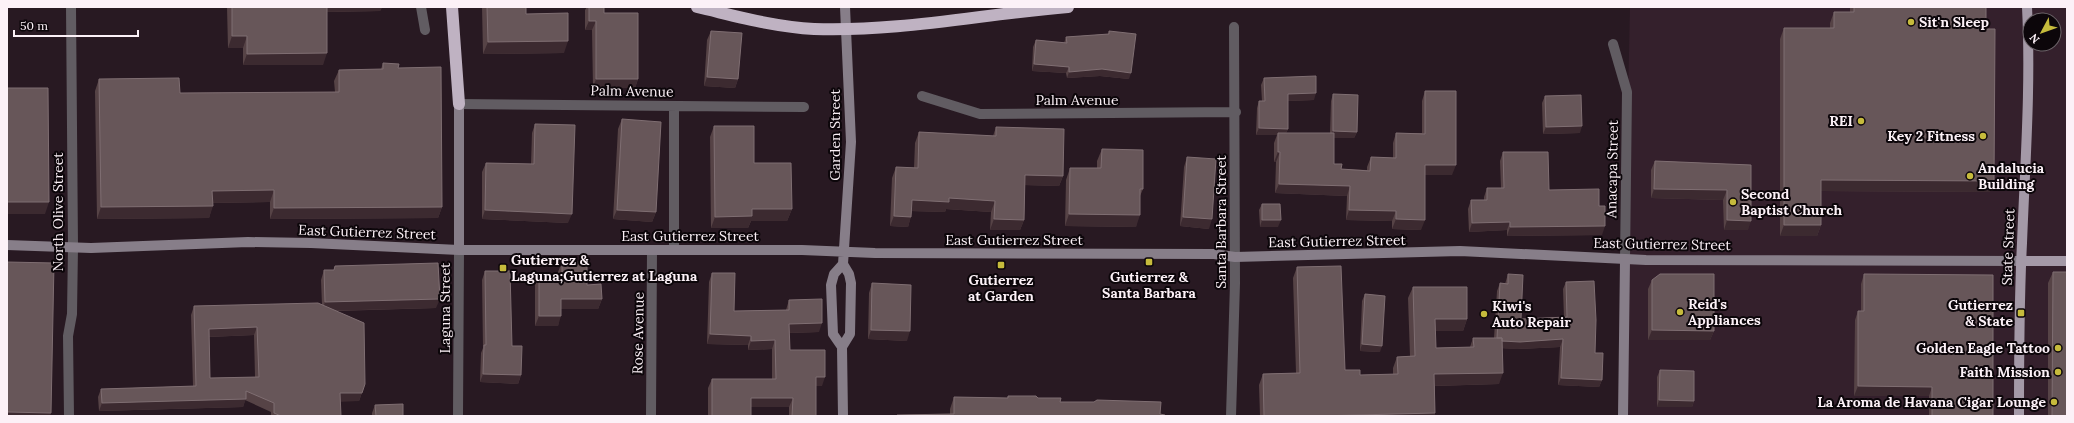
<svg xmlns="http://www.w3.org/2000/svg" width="2074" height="423" viewBox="0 0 2074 423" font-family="Lora,serif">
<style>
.built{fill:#34202c;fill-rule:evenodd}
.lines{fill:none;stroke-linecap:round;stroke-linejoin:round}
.street{stroke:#615c62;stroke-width:10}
.secondary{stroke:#877e89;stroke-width:10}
.primary{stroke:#a499a7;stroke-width:10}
.highway{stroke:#bfb2c2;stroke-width:12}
.wall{fill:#564346;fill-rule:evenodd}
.shaded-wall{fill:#3c2a30}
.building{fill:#675659;stroke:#7f6e72;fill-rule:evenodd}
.poi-dot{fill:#c6bb3c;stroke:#0c060a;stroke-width:1.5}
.labels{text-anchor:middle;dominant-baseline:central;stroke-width:4;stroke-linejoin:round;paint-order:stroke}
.poi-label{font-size:14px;font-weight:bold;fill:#fcf1f7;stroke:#0c060a;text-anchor:start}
.street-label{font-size:14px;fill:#fcf1f7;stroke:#0c060a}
</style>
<rect width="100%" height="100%" fill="#281922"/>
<path class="built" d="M1630 7H2067V416H1621ZM2030 20H2054V44H2030Z"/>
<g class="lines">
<path class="street" d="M421 7 425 30
M1613 44 1627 92 1625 260
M922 96 980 114 1236 112
M459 104 804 107
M674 250V106
M69 416 68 336 72 314 73 247 71 7
M458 416 459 250
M651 416 652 250
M1231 416 1235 283 1234 27"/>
<path class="secondary" d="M7 245 91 248 248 242 311 243 459 250H802L875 253 1214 254 1235 257 1460 251 1646 260 2021 261
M459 250V104
M842 347 850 334 851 283 849 274 843 264
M843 416 842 347 833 334 831 285 834 274 843 264 851 142 845 7
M1623 416 1625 260"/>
<path class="primary" d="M2021 261H2067
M2019 416C2019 358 2019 301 2022 243 2025 164 2031 86 2027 7"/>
<path class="highway" d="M452 7 459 104
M697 7C736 16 774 27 814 29 899 32 983 14 1068 7"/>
</g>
<path class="wall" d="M227 7H382L380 11 327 12 323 65H243V48H228Z
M482 7H526V14L564 53 483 54Z
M587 7H604V13L638 79 635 88H593L592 30H585V10Z
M1850 7H1986V29L1990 192 1821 191V225L1817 236H1780V39L1784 28H1830V23L1834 12H1850Z
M711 31 738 79 735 88 704 86 707 40Z
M1109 31 1129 79 1100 76 1067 78 1066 73 1032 71 1033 47 1036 40 1064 43 1066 37 1108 34Z
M383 63 398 68 442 207 438 218 270 219V202L213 203 209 218 97 219 95 91 99 79 180 93 335 92 334 81 339 70 381 69Z
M1264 78 1314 100 1288 101V129L1286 133H1330L1331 101 1333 94 1357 132 1354 138H1334V164L1341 169 1367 170V167L1371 157 1393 158V143L1396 133H1422V101L1425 91 1452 175H1425L1421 230 1392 229V221L1346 220 1347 196 1275 193 1276 162H1274V143L1277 135H1256L1257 108 1259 101H1262L1261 85Z
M1545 96 1580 133 1543 134 1542 103Z
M622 119 656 212 652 222 613 219 618 129Z
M535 124 568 223 482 219V172L486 163 531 164 532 133Z
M714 126 754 163 792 209 787 221H751L748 228H711L710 137Z
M996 127 1063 176 1059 186 1025 185 1024 220 1020 230H990L991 212 946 209 945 212 912 211 908 227 890 226 892 178 896 167 914 168 915 143 919 132 993 136Z
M1102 149 1143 189 1140 196 1136 227 1065 226 1066 180 1070 168H1097V161Z
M1503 152 1549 190 1599 206 1602 235 1507 236V230L1469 232 1468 209 1471 200H1484V197L1487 188H1501L1500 161Z
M1187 157 1209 229 1180 226 1184 167Z
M1655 161 1751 165 1748 230H1724L1723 200 1651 198V170Z
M1262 204 1278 227H1260L1259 210Z
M562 262 587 285 602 299 598 309H561L558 326H535V285L539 276H558V272Z
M1297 267 1345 370 1360 375 1393 374V368L1397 357 1410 356 1408 298 1413 287 1467 319 1463 331H1435L1436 348 1470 347 1473 338H1494L1497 291 1500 283 1505 284 1508 274 1521 319 1564 318 1563 289 1566 282 1595 353 1602 380 1599 387 1558 385 1560 347 1517 349 1502 348 1499 384 1435 386V413L1434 416H1260L1259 385 1263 374 1296 373 1293 278Z
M324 270 436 308 336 311 365 384 359 401H340L341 416H271V412L245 400 243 407 99 411 98 397 101 389 193 386 191 315 194 306 322 305 321 280ZM254 335 255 377 210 378 209 337Z
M485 271 512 346 521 375 518 384 480 382 481 353 483 348 482 280Z
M2053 272 2067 416H2048V283Z
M712 273 734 311 786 310 789 300 819 332 789 333 790 350 822 386H816V416H789V407H751V416H708V388L712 379H772V349L748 350V345L707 344 709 282Z
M1864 274 1993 416H1929V396H1854L1855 320 1858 311H1861V284Z
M1652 280 1714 331 1710 340H1648V289Z
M872 283 907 341 868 339 869 293Z
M1365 294 1380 352 1360 351 1362 301Z
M1660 370 1694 401 1692 407H1657V377Z
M1008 396 1038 398 1060 402 1160 414 1165 416H897V415L950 414V409L954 397 1007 398Z
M375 405 403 416H372V413Z"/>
<path class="shaded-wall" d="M324 7H382L380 11 322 12Z
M589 21H596L592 30H585Z
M232 36H247L243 48H228Z
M568 41 564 53 483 54 488 42Z
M327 53 323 65H243L247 54Z
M1034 64 1069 67 1066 73 1032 71Z
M1102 69 1131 73 1129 79 1100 76 1067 78 1069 72Z
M707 77 738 79 735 88 704 86Z
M596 79H638L635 88H593Z
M1316 93 1314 100 1286 101 1288 94Z
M1582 126 1580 133 1543 134 1546 127Z
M1259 128 1288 129 1285 135 1278 133 1277 135H1256Z
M1333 131 1357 132 1354 138H1330Z
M1278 152H1280L1276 162H1274Z
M1425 165H1456L1452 175H1422Z
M1025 175 1063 176 1059 186 1021 185Z
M1821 180 1994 181 1990 192 1817 191Z
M1279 184 1350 186 1347 196 1275 193Z
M1654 189 1727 190 1723 200 1651 198Z
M274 190 270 202 208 203 212 191Z
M949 198 995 201 991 212 946 209 945 212 908 211 912 200Z
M7 202H49L45 214H7Z
M213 206 209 218 97 219 101 207Z
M442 207 438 218 270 219 274 208Z
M752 209H792L787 221H751L748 228H711L715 217Z
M485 210 572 214 568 223 482 219Z
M617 210 656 212 652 222 613 219Z
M1349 210 1396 211 1392 221 1346 220Z
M1069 214 1140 215 1136 227 1065 226Z
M894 216 911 217 908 227 890 226Z
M1183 217 1212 219 1209 229 1180 226Z
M994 219 1024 220 1020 230H990Z
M1396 219 1425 220 1421 230 1392 229Z
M1262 220H1281L1278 227H1260Z
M1727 220 1751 221 1748 230H1724Z
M1510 222 1507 230 1469 232 1472 223Z
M1784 225H1821L1817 236H1780Z
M1605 226 1602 235 1507 236 1510 227Z
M440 299 436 308 322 311 325 302Z
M561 299H602L598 309H558Z
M539 316H561L558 326H535Z
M1435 319H1467L1463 331H1431Z
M822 323 819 332 786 333 789 324Z
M257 327 254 335 206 337 209 329Z
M871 330 910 331 907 341 868 339Z
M1652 330 1714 331 1710 340H1648Z
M710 334 751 336 748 345 707 344Z
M1563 339 1560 347 1517 349 1494 348 1497 340Z
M775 340 772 349 748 350 751 341Z
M1362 344 1382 346 1380 352 1360 351Z
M1503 373 1499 384 1430 386 1434 374Z
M483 374 521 375 518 384 480 382Z
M816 377H825L822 386H813Z
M1561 378 1602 380 1599 387 1558 385Z
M365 384 359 401 337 402 340 393Z
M1858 386 1932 387 1929 396H1854Z
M751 398H793L789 407H747Z
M246 399 243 407 99 411 102 403Z
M1659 400 1694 401 1692 407H1657Z
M7 412 51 413 50 416H7Z
M1435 413 1434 416H1317Z"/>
<path class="building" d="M232 7H327V53L247 54V36H232Z
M487 7H526V14L568 13V41L488 42Z
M589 7H604V13H638V79H596V21H589Z
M1854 7H1986V29H1995L1994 181 1821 180V225H1784V28H1834V12H1854Z
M711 31 742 33 738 79 707 77Z
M1109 31 1136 34 1131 73 1102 69 1069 72V67L1034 64 1036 40 1067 43 1066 37 1109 34Z
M383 63 399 64 398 68 441 67 442 207 274 208V190L212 191 213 206 101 207 99 79 179 78 180 93 339 92V70L383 69Z
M1316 76V93L1288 94V129L1259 128V101H1265L1264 78Z
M7 88H48L49 202H7Z
M1425 91H1456V165H1425V220L1396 219V211L1349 210 1350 186 1279 184 1280 152H1278V133H1334V164H1342L1341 169 1370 171 1371 157 1396 158V133L1425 134Z
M1333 94 1358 95 1357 132 1333 131Z
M1581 95 1582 126 1546 127 1545 96Z
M622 119 661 122 656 212 617 210Z
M535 124 575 125 572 214 485 210 486 163 534 164Z
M714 126H754V163H791L792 209H752V216L715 217Z
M996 127 1064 129 1063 176 1025 175 1024 220 994 219 995 201 949 198V202L912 200 911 217 894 216 896 167 918 168 919 132 996 136Z
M1102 149 1143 150V189H1140V215L1069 214 1070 168H1101Z
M1503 152H1548L1549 190 1599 189V206H1605V226L1510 227V222L1472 223 1471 200H1487V188H1504Z
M1187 157 1216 159 1212 219 1183 217Z
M1655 161 1751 165V221L1727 220V190L1654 189Z
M1262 204H1280L1281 220H1262Z
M7 262 54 263 51 413 7 412Z
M562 262H587V285L601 284 602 299H561V316H539V276H562Z
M438 263 440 299 325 302 324 270H334L335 266Z
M1341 266 1345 370H1360V375L1398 374 1397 357 1415 356 1413 287H1467V319H1435L1436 348 1474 347 1473 338H1502L1503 373 1434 374 1435 413 1317 416H1264L1263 374 1300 373 1297 267Z
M485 271H510L512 346H522L521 375 483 374 484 345H486Z
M2053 272H2067V416H2052Z
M712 273H735L734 311 789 310V300L822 299V323L789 324 790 350H825V377H816V416H792L793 398H751V416H712V379H776L775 340 751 341V336L710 334Z
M1508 274 1523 275 1521 319 1567 317 1566 282 1594 281 1596 320 1595 353H1603L1602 380 1561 378 1563 339 1520 342 1502 341V338H1497L1500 283 1508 284Z
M1660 274H1714V331L1652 330V280Z
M1864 274 1993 275V416H1932V387L1858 386V311H1864Z
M872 283 911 285 910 331 871 330Z
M1365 294 1385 296 1382 346 1362 344Z
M318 303 364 323 365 384 362 393H340L341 416H281L274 413V403L246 391V399L102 403 101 389 196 386 194 306ZM257 327 259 377 210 378 209 329Z
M1660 370 1694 371V401L1659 400Z
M1008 396H1036L1038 398H1061L1060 402H1094L1097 400 1161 402 1160 414 1165 415V416H897V415L954 414V397L1008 398Z
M403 404V416H376L375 405Z"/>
<g class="poi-dot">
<circle cx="1911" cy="22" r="4"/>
<circle cx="1861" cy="121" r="4"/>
<circle cx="1983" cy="136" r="4"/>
<circle cx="1970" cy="176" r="4"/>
<circle cx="1733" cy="202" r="4"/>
<rect x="1145" y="258" width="8" height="8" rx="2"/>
<rect x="997" y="261" width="8" height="8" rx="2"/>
<rect x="499" y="264" width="8" height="8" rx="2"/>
<circle cx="1680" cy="312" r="4"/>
<rect x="2017" y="309" width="8" height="8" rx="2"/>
<circle cx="1484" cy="314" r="4"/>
<circle cx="2058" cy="348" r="4"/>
<circle cx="2058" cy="372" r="4"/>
<circle cx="2054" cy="402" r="4"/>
</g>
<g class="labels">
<g class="poi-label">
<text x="1919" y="22">Sit'n Sleep</text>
<text x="1853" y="121" text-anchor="end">REI</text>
<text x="1975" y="136" text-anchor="end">Key 2 Fitness</text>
<text x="1978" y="168">Andalucia<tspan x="1978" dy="16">Building</tspan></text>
<text x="1741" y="194">Second<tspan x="1741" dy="16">Baptist Church</tspan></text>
<text x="511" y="260">Gutierrez &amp;<tspan x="511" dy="16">Laguna;Gutierrez at Laguna</tspan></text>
<text x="1149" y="277" text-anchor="middle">Gutierrez &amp;<tspan x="1149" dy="16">Santa Barbara</tspan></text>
<text x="1001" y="280" text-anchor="middle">Gutierrez<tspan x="1001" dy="16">at Garden</tspan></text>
<text x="1688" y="304">Reid's<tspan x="1688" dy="16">Appliances</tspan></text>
<text x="2013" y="305" text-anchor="end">Gutierrez<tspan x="2013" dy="16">&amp; State</tspan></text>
<text x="1492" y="306">Kiwi's<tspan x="1492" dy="16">Auto Repair</tspan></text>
<text x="2050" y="348" text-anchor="end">Golden Eagle Tattoo</text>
<text x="2050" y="372" text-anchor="end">Faith Mission</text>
<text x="2046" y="402" text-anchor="end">La Aroma de Havana Cigar Lounge</text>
</g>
<g class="street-label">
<text transform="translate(632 91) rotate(1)">Palm Avenue</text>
<text x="1077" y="100">Palm Avenue</text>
<text transform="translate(835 135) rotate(-90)">Garden Street</text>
<text transform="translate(1612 169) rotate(-89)">Anacapa Street</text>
<text transform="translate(58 212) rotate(-90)">North Olive Street</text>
<text transform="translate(1221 222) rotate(-90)">Santa Barbara Street</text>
<text transform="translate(367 232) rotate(2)">East Gutierrez Street</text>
<text x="690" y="236">East Gutierrez Street</text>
<text x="1014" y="240">East Gutierrez Street</text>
<text transform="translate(1337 241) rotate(-1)">East Gutierrez Street</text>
<text transform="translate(1662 244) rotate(1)">East Gutierrez Street</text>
<text transform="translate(2008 247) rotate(-88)">State Street</text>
<text transform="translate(445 308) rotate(-90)">Laguna Street</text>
<text transform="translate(638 333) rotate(-89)">Rose Avenue</text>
</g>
</g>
<rect width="2074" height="423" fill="none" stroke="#fcf1f7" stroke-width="16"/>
<g transform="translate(2042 32) rotate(229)"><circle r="19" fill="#0c060a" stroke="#6c6469"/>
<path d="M0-3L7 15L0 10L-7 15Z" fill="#c6bb3c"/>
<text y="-6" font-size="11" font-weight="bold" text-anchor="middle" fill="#fcf1f7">N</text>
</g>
<path d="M14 30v6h124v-6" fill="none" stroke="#fcf1f7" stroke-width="2"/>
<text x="20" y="30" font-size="12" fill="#fcf1f7" stroke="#0c060a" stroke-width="3" paint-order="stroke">50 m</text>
</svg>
